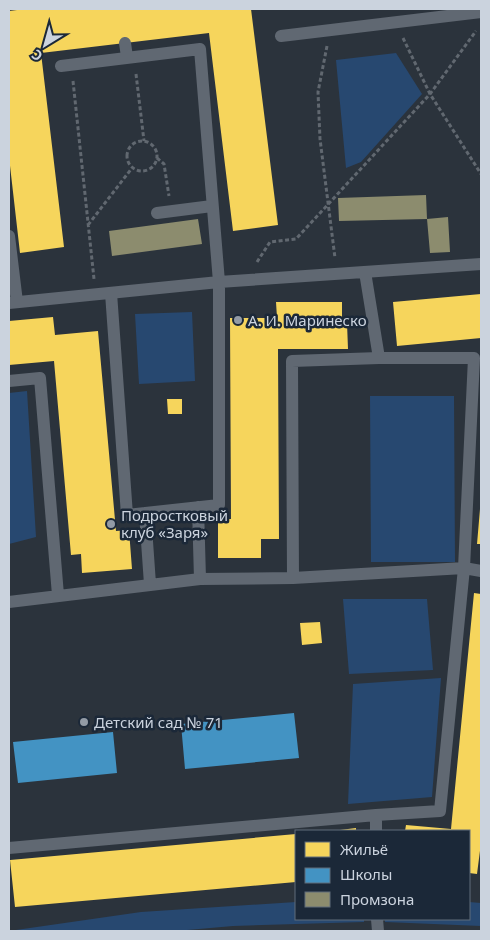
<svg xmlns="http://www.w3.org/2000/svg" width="490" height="940" viewBox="0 0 490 940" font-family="'Noto Sans',sans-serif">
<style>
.green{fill:#274870}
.homes{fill:#f6d55c}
.schools{fill:#4393c3}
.industry{fill:#8c8c6e}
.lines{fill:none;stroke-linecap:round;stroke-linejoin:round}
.path{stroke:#616870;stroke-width:3;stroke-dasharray:4 2.5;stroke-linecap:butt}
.lane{stroke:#606872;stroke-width:12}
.poi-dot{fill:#939ba5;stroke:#1b2838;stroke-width:2}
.labels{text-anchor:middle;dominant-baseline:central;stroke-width:5;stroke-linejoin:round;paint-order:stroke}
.poi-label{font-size:15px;fill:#cbd3de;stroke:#1b2838;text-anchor:start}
</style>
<rect width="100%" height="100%" fill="#2b333c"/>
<path class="green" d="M396 53 422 94 361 162 346 168 336 60Z
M192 312 195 381 139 384 135 314Z
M27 391 36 537 9 544V393Z
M370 396H454L455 562H371Z
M343 599H427L433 670 349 674Z
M441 678 432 797 348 804 353 684Z
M296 902V919H364V922L233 926 176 931H9L141 912Z
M469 902 481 903V926L385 922V919H469Z"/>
<path class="homes" d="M25 9H251L278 225 233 231 209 33 41 53 64 247 20 253 9 157V11Z
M481 294V338L397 346 393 302Z
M276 302H342V323H347L348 349H278L279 539H261V558H218V519H231L230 318H277Z
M53 317 55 335 98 331 116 531 129 530 132 569 82 573 81 554 71 555 54 361 9 365V321Z
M167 399H182V414H168Z
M480 509H481V544H477Z
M474 593 481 594V843L477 874 469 873V831H405L406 825 451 829Z
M320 622 322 643 302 645 300 623Z
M356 828V831H340V830Z
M296 834V882L15 907 10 860Z"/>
<path class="schools" d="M294 713 299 758 185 769 181 724Z
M113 732 117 773 18 783 13 742Z"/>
<path class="industry" d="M426 195 427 219 339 221 338 198Z
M448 217 450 252 430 253 427 219Z
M198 219 202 244 112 256 109 231Z"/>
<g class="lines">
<path class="path" d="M403 38 430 94 481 174
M327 46 318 92 320 139 335 258
M136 74 144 141
M73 81 94 279
M127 156a15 15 0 1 1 30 0a15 15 0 1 1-30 0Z
M157 158 164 164 169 196
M88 225 132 168
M257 262 270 242 296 239 430 94 476 31"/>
<path class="lane" d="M281 36 481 12
M125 43 127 57
M61 66 200 49 219 282V505L127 515 111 293
M157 213 212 206
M9 236 17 302
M365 272 379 358
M9 303 219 282 481 264
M9 381 40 378 58 595
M198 507 200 579
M145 513 150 584
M9 602 200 579 293 578 464 568 481 571
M376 815V831
M9 848 376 815 440 811 464 568 474 358H379L292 361 293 578
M377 919 378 931"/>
</g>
<g class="poi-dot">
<circle cx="238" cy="320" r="5"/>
<circle cx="111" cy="524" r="5"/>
<circle cx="84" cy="722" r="5"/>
</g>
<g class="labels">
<g class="poi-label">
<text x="248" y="320">А. И. Маринеско</text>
<text x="121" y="515">Подростковый<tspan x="121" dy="17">клуб «Заря»</tspan></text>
<text x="94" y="722">Детский сад № 71</text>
</g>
</g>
<rect width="490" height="940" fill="none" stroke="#cbd3de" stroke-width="20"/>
<rect x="295" y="830" width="175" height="90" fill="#1b2838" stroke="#616c7a"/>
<rect x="305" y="842" width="25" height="15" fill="#f6d55c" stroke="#616c7a"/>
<text x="340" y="855" font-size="15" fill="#cbd3de">Жильё</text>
<rect x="305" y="868" width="25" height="15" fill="#4393c3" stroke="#616c7a"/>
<text x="340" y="880" font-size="15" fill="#cbd3de">Школы</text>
<rect x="305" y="892" width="25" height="15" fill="#8c8c6e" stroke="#616c7a"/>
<text x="340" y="905" font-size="15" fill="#cbd3de">Промзона</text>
<g transform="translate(45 45) rotate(217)" stroke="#1b2838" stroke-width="4" paint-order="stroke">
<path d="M0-4L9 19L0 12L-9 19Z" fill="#cbd3de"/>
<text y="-8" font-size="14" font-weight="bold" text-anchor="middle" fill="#cbd3de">С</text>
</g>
</svg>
